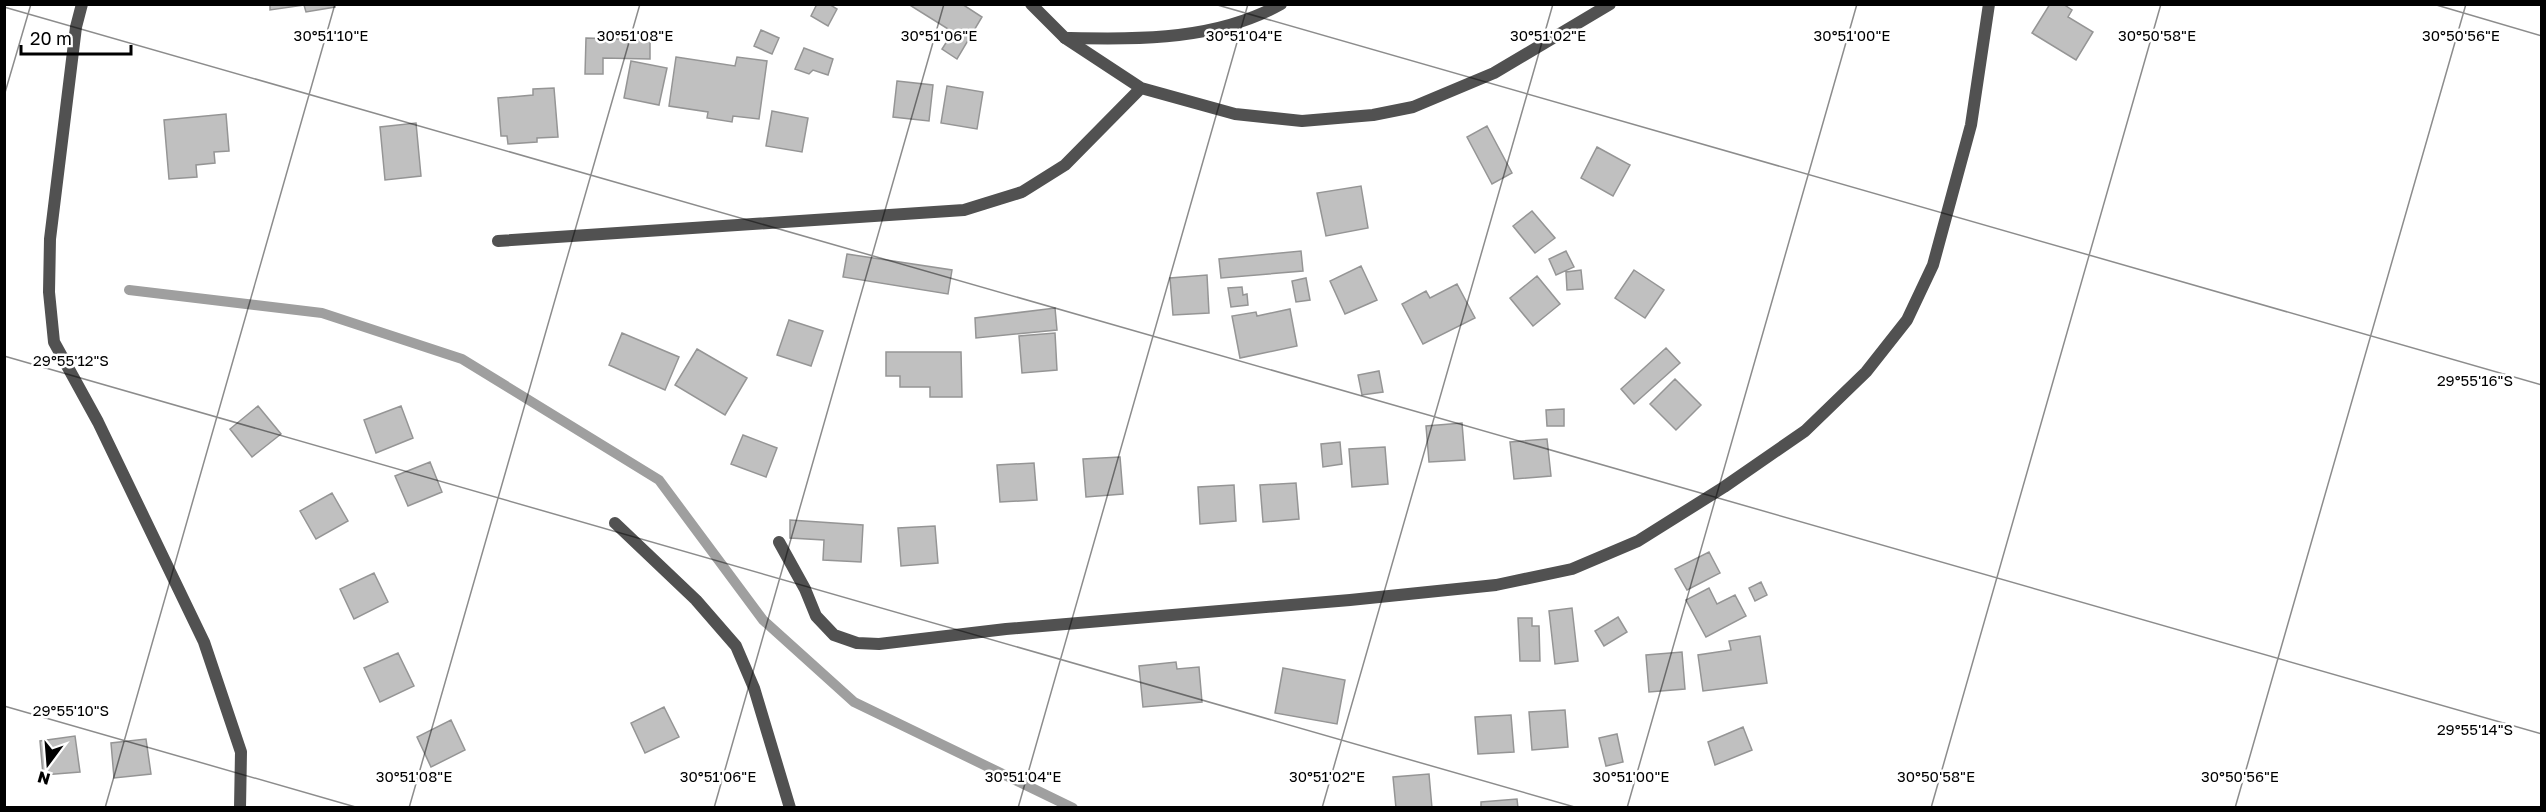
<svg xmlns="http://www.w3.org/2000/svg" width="2546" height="812" viewBox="0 0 2546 812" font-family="'Golos Text',sans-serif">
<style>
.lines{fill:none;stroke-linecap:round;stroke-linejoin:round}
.stream{stroke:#9f9f9f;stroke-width:10}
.building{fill:#c0c0c0;stroke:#959595;stroke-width:1.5}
.service{stroke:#515151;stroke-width:12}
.minor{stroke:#515151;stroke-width:12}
.ticks{fill:none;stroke:#000;stroke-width:1.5;stroke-opacity:0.45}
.ticks-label{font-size:15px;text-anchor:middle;fill:#000;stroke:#fff;stroke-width:5;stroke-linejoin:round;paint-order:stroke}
</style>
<rect width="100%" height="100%" fill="#fff"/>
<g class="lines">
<path class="stream" d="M129 290 322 313 462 359 659 480 763 620 854 702 1073 808"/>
</g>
<path class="building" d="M270 4H335V7L306 12 304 5 270 10Z
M817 4H829L837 9 828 26 811 16Z
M908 4H962L982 17 957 59 942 49 953 32Z
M2050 4H2063L2072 10 2068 17 2093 32 2076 60 2032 33Z
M761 30 779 38 772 54 754 46Z
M586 38 650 40V59L603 58V74H585Z
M804 48 833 59 828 75 813 70 809 74 795 69Z
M676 57 735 66 737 57 767 61 759 119 733 116 732 122 707 118 708 112 669 106Z
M631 61 667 68 659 105 624 98Z
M897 81 933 85 929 121 893 117Z
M947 86 983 92 977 129 941 123Z
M554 88 558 137 537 138V142L508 144 507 136H501L498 98 533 95V89Z
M772 111 808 118 802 152 766 146Z
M226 114 229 151 214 152 215 163 196 165 197 177 169 179 164 120Z
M416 123 421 176 385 180 380 127Z
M1487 126 1512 173 1492 184 1467 137Z
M1597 147 1630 165 1613 196 1581 178Z
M1361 186 1368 228 1326 236 1317 193Z
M1532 211 1555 238 1535 253 1513 226Z
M1301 251 1303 271 1221 278 1219 259Z
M1566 251 1574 267 1556 275 1549 259Z
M847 254 952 270 948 294 843 277Z
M1361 266 1377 300 1345 314 1330 281Z
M1581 270 1583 289 1567 290 1566 272Z
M1634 270 1664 290 1645 318 1615 298Z
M1207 275 1209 313 1173 315 1170 278Z
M1537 276 1560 304 1533 326 1510 298Z
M1306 278 1310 300 1296 302 1292 281Z
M1457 284 1475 318 1423 344 1402 304 1426 291 1430 298Z
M1242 287 1243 295 1247 294 1248 305 1231 307 1228 288Z
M1055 308 1057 330 976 338 975 318Z
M1290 309 1297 346 1240 358 1232 316 1256 312 1257 316Z
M789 320 823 331 811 366 777 355Z
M622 333 679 357 665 390 609 365Z
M1055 333 1057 370 1022 373 1019 336Z
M1666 348 1680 363 1634 404 1621 389Z
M697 349 747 378 725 415 675 385Z
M886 352H961L962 397H930V387H900V376H886Z
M1379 371 1383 392 1362 395 1358 375Z
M1675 379 1701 405 1676 430 1650 404Z
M258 406 281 434 252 457 230 429Z
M401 406 413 438 376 453 364 420Z
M1564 409V426H1547L1546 410Z
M1462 423 1465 460 1429 462 1426 426Z
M743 435 777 448 766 477 731 464Z
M1547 439 1551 476 1514 479 1510 442Z
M1340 442 1342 464 1323 467 1321 444Z
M1385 447 1388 484 1352 487 1349 449Z
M1120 457 1123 494 1086 497 1083 459Z
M430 462 442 492 408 506 395 476Z
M1034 463 1037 500 1000 502 997 465Z
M1296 483 1299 519 1263 522 1260 485Z
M1234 485 1236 521 1200 524 1198 487Z
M332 493 348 521 316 539 300 511Z
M790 520 863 525 861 562 823 560 824 540 790 538Z
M935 526 938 563 901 566 898 528Z
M1709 552 1720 573 1687 590 1675 569Z
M374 573 388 602 354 619 340 589Z
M1761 582 1767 595 1755 601 1749 588Z
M1709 588 1717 604 1735 595 1746 616 1706 637 1686 600Z
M1572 608 1578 661 1555 664 1549 611Z
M1618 617 1627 632 1604 646 1595 631Z
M1518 618H1532V626H1539L1540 661H1520Z
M1760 636 1767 683 1703 691 1698 655 1731 650 1729 641Z
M1682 652 1685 689 1649 692 1646 655Z
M398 653 414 686 380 702 364 668Z
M1176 662 1177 669 1199 667 1202 702 1143 707 1139 666Z
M1283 668 1345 680 1337 724 1275 713Z
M664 707 679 737 645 753 631 723Z
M1565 710 1568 747 1532 750 1529 712Z
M1511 715 1514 752 1478 754 1475 717Z
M451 720 465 750 431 767 417 737Z
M1743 727 1752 750 1715 765 1708 742Z
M1617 734 1623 762 1606 766 1599 738Z
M75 736 80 772 43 775 40 741Z
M146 739 151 774 114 778 111 743Z
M1429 774 1432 808H1396L1393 777Z
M1517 799 1518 808H1481V802Z"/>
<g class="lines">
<path class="service" d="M1065 38C1139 39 1215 41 1281 4"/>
<path class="minor" d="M82 4 76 27 50 239 49 292 54 342 98 422 204 642 241 752 240 808
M1031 4 1065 38 1141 88 1235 114 1302 121 1373 115 1413 107 1494 73 1610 4
M498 241 964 210 1022 192 1065 165 1141 88
M615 523 696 600 736 646 754 688 790 808
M779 542 805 589 816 616 834 635 857 643 879 644 1006 629 1350 600 1496 585 1572 569 1638 541 1724 487 1805 431 1866 372 1907 320 1933 265 1971 125 1989 4"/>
</g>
<path class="ticks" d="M1214 4 2542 385M2433 4 2542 36M4 7 2542 734M4 96 31 4M4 356 1578 808M4 706 359 808M105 808 335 4M409 808 640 4M714 808 944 4M1018 808 1248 4M1322 808 1553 4M1627 808 1857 4M1931 808 2161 4M2235 808 2466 4M2540 808 2542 802"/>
<g class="ticks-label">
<text x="331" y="41">30°51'10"E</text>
<text x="635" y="41">30°51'08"E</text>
<text x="939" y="41">30°51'06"E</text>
<text x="1244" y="41">30°51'04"E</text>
<text x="1548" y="41">30°51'02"E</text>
<text x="1852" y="41">30°51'00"E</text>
<text x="2157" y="41">30°50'58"E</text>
<text x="2461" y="41">30°50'56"E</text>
<text x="71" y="366">29°55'12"S</text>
<text x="2475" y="386">29°55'16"S</text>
<text x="71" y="716">29°55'10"S</text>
<text x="2475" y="735">29°55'14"S</text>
<text x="414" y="782">30°51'08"E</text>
<text x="718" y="782">30°51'06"E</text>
<text x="1023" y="782">30°51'04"E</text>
<text x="1327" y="782">30°51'02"E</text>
<text x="1631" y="782">30°51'00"E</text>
<text x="1936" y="782">30°50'58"E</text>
<text x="2240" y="782">30°50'56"E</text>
</g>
<rect width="2546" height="812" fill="none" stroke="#000000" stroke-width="12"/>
<g transform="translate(48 764) rotate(196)" stroke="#ffffff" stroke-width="4.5" paint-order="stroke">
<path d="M0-4.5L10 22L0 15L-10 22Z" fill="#000000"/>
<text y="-9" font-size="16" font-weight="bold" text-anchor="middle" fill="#000000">N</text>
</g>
<path d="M21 45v9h110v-9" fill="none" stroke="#000000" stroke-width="3"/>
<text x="30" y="45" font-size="18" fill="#000000" stroke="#ffffff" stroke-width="4.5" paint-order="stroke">20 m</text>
</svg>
